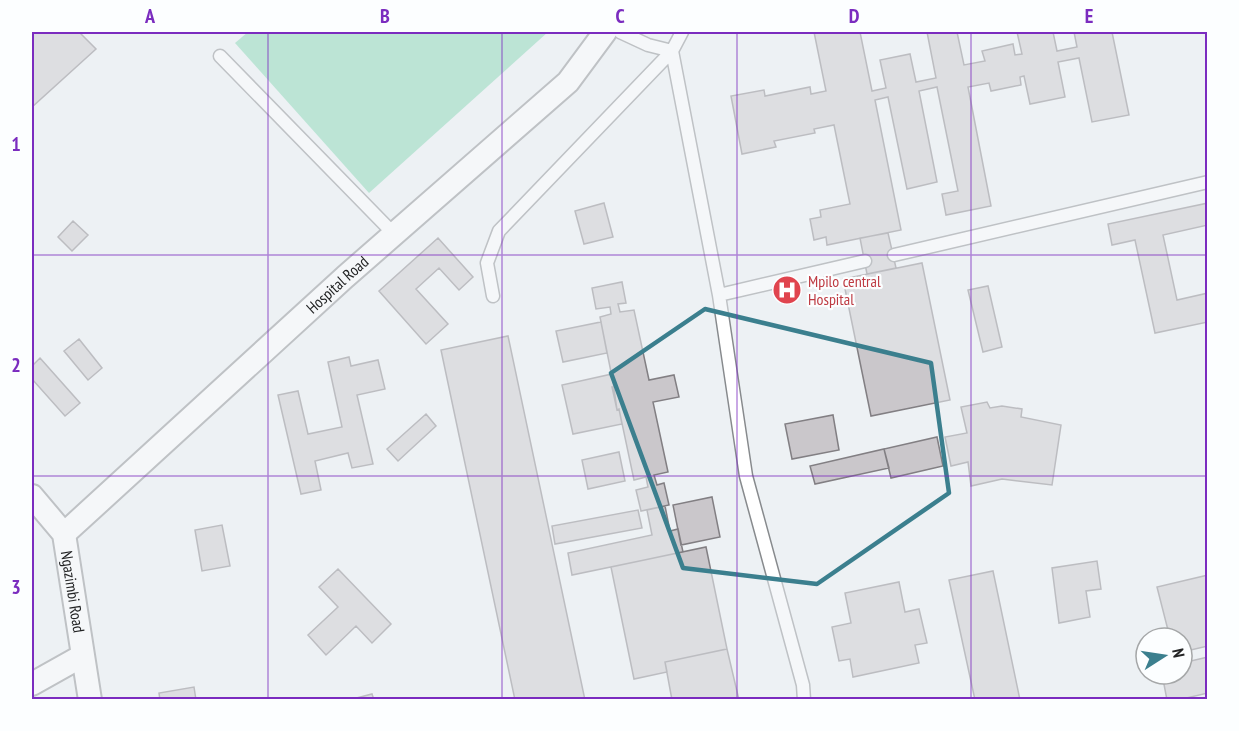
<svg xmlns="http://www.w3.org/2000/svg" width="1239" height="731" viewBox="0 0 1239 731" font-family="'PT Sans Narrow',sans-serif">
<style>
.green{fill:#80d5b0}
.building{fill:#cac7cb;stroke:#827f83;stroke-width:1.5}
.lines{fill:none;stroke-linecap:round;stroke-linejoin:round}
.lane-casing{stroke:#878a8d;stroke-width:15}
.street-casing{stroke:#878a8d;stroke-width:26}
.lane{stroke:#fff;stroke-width:12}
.street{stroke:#fff;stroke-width:22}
.marked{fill:none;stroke:#3b7f8e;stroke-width:4.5;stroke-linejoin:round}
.grid{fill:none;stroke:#7b2cbf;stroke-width:1.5;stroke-opacity:0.55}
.labels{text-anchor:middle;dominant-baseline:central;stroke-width:4.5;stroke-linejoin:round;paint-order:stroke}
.health-label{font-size:16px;fill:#be3a42;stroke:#fcfeff;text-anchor:start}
.street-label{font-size:16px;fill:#232425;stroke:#fcfeff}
.neatline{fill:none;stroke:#7b2cbf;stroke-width:2}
.grid-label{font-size:20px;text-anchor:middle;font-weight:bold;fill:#7b2cbf}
</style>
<rect width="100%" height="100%" fill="#edf1f4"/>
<path class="green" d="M248 32H548L369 193 235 43Z"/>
<path class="building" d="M32 32H79L96 49 32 107Z
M814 32H860L872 91 886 88 880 60 910 54 916 82 936 78 927 32H957L964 65 985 61 982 51 1013 44 1015 55 1022 54 1017 32H1053L1057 51 1077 47 1074 32H1112L1129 115 1092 122 1079 58 1058 62 1065 97 1030 104 1024 76 1020 77 1021 85 991 91 989 83 968 87 991 206 946 215 942 194 958 191 937 87 919 91 937 182 907 189 888 97 875 100 901 230 827 245 826 237 814 240 810 219 821 217 820 210 850 204 834 125 814 129 815 133 774 141 776 147 742 154 731 96 764 90 765 96 810 87 811 94 826 91Z
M604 203 613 237 584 244 575 211Z
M1208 203V225L1163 235 1177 300 1208 293V322L1155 333 1135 240 1112 245 1108 224Z
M73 221 88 235 72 251 58 237Z
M888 233 896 268 867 274 860 238Z
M438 238 473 277 459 290 439 268 416 289 448 324 426 344 379 291Z
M922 263 950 400 871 416 843 279Z
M622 282 626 303 618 304 620 312 634 310 649 380 674 375 679 397 653 402 668 472 654 475 657 485 664 483 669 505 641 511 636 490 648 487 646 477 634 480 619 409 617 410 612 387H614L600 317 611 314 610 307 596 309 592 288Z
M988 286 1002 347 983 352 968 290Z
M601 322 607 353 563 362 556 331Z
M508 336 585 700H515L441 350Z
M79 339 102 368 88 380 64 351Z
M349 357 351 366 378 360 385 389 357 395 373 464 352 468 348 453 315 461 321 490 301 494 278 395 298 391 308 434 342 427 328 362Z
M40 358 80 403 65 416 32 379V366Z
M612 374 617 410 619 409 622 424 573 434 562 385Z
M987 402 990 408 1002 406 1022 409 1021 417 1061 425 1052 485 1002 479 971 486 968 462 951 466 945 437 967 433 961 407Z
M426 414 436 426 398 461 387 449Z
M833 415 839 450 792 459 785 424Z
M937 437 943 466 891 478 884 449Z
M884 449 889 468 815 484 810 466Z
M619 452 625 481 588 489 582 460Z
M712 497 720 537 681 545 673 505Z
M665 506 670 531 678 529 683 552 572 575 568 553 652 535 647 510Z
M638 510 642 528 555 544 552 526Z
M222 525 230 566 202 571 195 530Z
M706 547 727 649 665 662 667 672 634 679 611 567Z
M1097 561 1101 589 1086 591 1090 617 1059 623 1052 568Z
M338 569 391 624 372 643 356 626 326 655 308 635 338 607 319 587Z
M993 571 1020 700H975L949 580Z
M1208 575V646L1182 652V638H1170L1157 587Z
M899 582 905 612 919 609 927 643 915 645 919 663 853 677 850 659 839 661 832 627 851 623 845 593Z
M727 649 739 700H672L665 662Z
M1208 657V693L1178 700H1167L1162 674H1182V663Z
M194 687 196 700H160L159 693Z
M372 694 374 700H349Z"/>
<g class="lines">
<g class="lane-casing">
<path id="lane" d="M620 32 648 45 672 51 719 295 746 476 803 685 804 700
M220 56 394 234
M894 255 1208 182
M719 295 865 261
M493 296 487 263 499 231 672 51 682 32"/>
</g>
<g class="street-casing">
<g id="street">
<path id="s1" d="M32 496 64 534 90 700"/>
<path id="s2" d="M64 534 345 277 568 82 605 32"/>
<path d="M32 684 82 656"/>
</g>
</g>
<use href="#lane" class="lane"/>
<use href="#street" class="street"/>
</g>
<path d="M0 0H1239V731H0ZM705 309 931 363 949 493 817 584 683 568 611 373Z" fill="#edf1f4" fill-opacity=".55" fill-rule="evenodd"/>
<path class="marked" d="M705 309 931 363 949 493 817 584 683 568 611 373Z"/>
<path class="grid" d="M268 32V700M502 32V700M737 32V700M971 32V700M32 255H1208M32 476H1208"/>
<defs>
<g id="hospital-disc" transform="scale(1.5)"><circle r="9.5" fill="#e0444e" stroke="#fcfeff"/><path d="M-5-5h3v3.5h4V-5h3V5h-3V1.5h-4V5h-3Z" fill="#fff"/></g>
</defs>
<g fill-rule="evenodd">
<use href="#hospital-disc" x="787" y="290"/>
</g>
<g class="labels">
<g class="health-label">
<text x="808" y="281">Mpilo central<tspan x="808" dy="18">Hospital</tspan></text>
</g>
<g class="street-label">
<text stroke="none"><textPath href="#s2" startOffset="370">Hospital Road</textPath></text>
<text stroke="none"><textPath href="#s1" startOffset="108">Ngazimbi Road</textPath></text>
</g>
</g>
<rect width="1239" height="731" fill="none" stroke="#fcfeff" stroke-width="66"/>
<g transform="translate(1164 656) rotate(78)"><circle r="28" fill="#fcfeff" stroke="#a5a7a8" stroke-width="1.5"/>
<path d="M0-4.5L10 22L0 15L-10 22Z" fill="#3b7f8e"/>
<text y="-9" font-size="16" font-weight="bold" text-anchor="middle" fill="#232425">N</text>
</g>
<rect x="33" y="33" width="1173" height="665" class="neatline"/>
<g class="grid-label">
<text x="150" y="23">A</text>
<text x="385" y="23">B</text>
<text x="620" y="23">C</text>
<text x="854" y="23">D</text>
<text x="1089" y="23">E</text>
<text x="16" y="151">1</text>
<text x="16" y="372">2</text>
<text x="16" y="594">3</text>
</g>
</svg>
